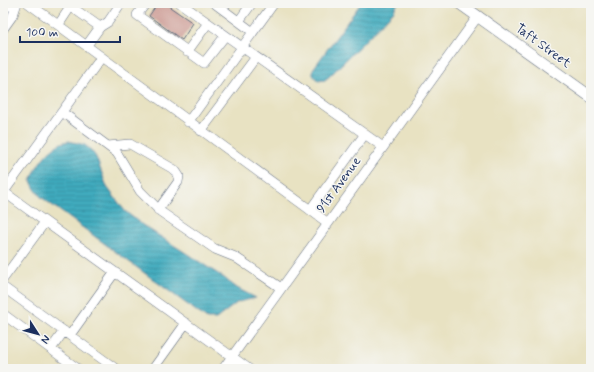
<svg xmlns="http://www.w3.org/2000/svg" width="594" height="372" viewBox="0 0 594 372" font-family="Mynerve,sans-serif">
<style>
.water{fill:url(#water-rules);stroke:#2d6d8e}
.building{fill:#cc9a93}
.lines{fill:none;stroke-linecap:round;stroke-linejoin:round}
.minor-casing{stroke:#636e81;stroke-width:10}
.major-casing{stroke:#636e81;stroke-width:12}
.minor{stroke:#fff;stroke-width:9}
.major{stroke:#fff;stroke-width:11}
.labels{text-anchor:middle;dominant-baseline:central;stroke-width:3;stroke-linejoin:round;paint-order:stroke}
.street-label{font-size:13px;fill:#1b2f5e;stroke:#f6f6f2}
</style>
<defs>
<pattern id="water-rules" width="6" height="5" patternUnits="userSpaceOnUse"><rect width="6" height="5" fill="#3fabbe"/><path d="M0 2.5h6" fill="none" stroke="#348c9e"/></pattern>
</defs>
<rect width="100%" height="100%" fill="#f6f6f2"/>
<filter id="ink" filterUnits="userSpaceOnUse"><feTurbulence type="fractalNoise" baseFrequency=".025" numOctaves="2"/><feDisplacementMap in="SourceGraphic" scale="8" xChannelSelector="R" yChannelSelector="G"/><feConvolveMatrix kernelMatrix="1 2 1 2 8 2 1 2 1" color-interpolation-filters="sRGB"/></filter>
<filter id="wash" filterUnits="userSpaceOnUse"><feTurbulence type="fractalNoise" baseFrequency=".012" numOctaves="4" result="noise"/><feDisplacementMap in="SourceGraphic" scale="16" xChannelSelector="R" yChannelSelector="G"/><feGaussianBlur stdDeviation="0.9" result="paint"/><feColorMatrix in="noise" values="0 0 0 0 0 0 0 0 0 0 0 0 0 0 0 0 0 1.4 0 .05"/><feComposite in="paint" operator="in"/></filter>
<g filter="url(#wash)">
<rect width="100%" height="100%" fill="#e8e2c2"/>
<path class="water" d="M361 3H398L393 12 332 74 325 80 318 81 313 75V69Z
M69 141 85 145 91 150 96 157 107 187 125 211 141 224 223 277 237 288 256 298 238 302 216 319H207L41 197 35 189 31 181C36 165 51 143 69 141Z"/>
<g id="blocks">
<path class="building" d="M158 3H164L193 23 182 40 149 16Z"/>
</g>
</g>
<g filter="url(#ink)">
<use href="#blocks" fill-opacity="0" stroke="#636e81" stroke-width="1"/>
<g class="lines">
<g class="minor-casing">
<path id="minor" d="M28 3 328 223
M66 3 100 27 108 22 121 3
M146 3 137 15 204 63 225 36
M180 3 383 147
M214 3 253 32
M3 10 11 3
M239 21 252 3
M59 24 71 6
M3 29 13 15 17 3
M87 45 100 27
M187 52 208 23
M62 112 117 153 140 191 161 212 215 249 235 257 281 288
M188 122 274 3
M201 131 256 57
M108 146 130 144 175 170 179 176 178 182 158 210
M4 192 249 369
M3 193 101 58
M310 210 365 134
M3 279 45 222
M3 287 116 369
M3 314 78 369
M70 335 115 272
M51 349 64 331
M153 369 186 323
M223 369 478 16"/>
</g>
<g class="major-casing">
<path id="major" d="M459 3 591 97"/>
</g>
<use href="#minor" class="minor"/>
<use href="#major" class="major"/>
</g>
</g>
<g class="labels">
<g class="street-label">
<text transform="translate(543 46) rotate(36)">Taft Street</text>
<text transform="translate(339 185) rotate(-54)">91st Avenue</text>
</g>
</g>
<rect width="594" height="372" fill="none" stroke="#f6f6f2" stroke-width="16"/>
<g transform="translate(38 334) rotate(126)" stroke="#f6f6f2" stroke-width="3" paint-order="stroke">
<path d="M0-3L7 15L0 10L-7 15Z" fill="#1b2f5e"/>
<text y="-6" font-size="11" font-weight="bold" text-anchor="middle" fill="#1b2f5e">N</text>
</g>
<path d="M20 36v6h100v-6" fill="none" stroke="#1b2f5e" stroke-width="2"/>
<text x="26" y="36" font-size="12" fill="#1b2f5e" stroke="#f6f6f2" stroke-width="3" paint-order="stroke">100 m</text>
</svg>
